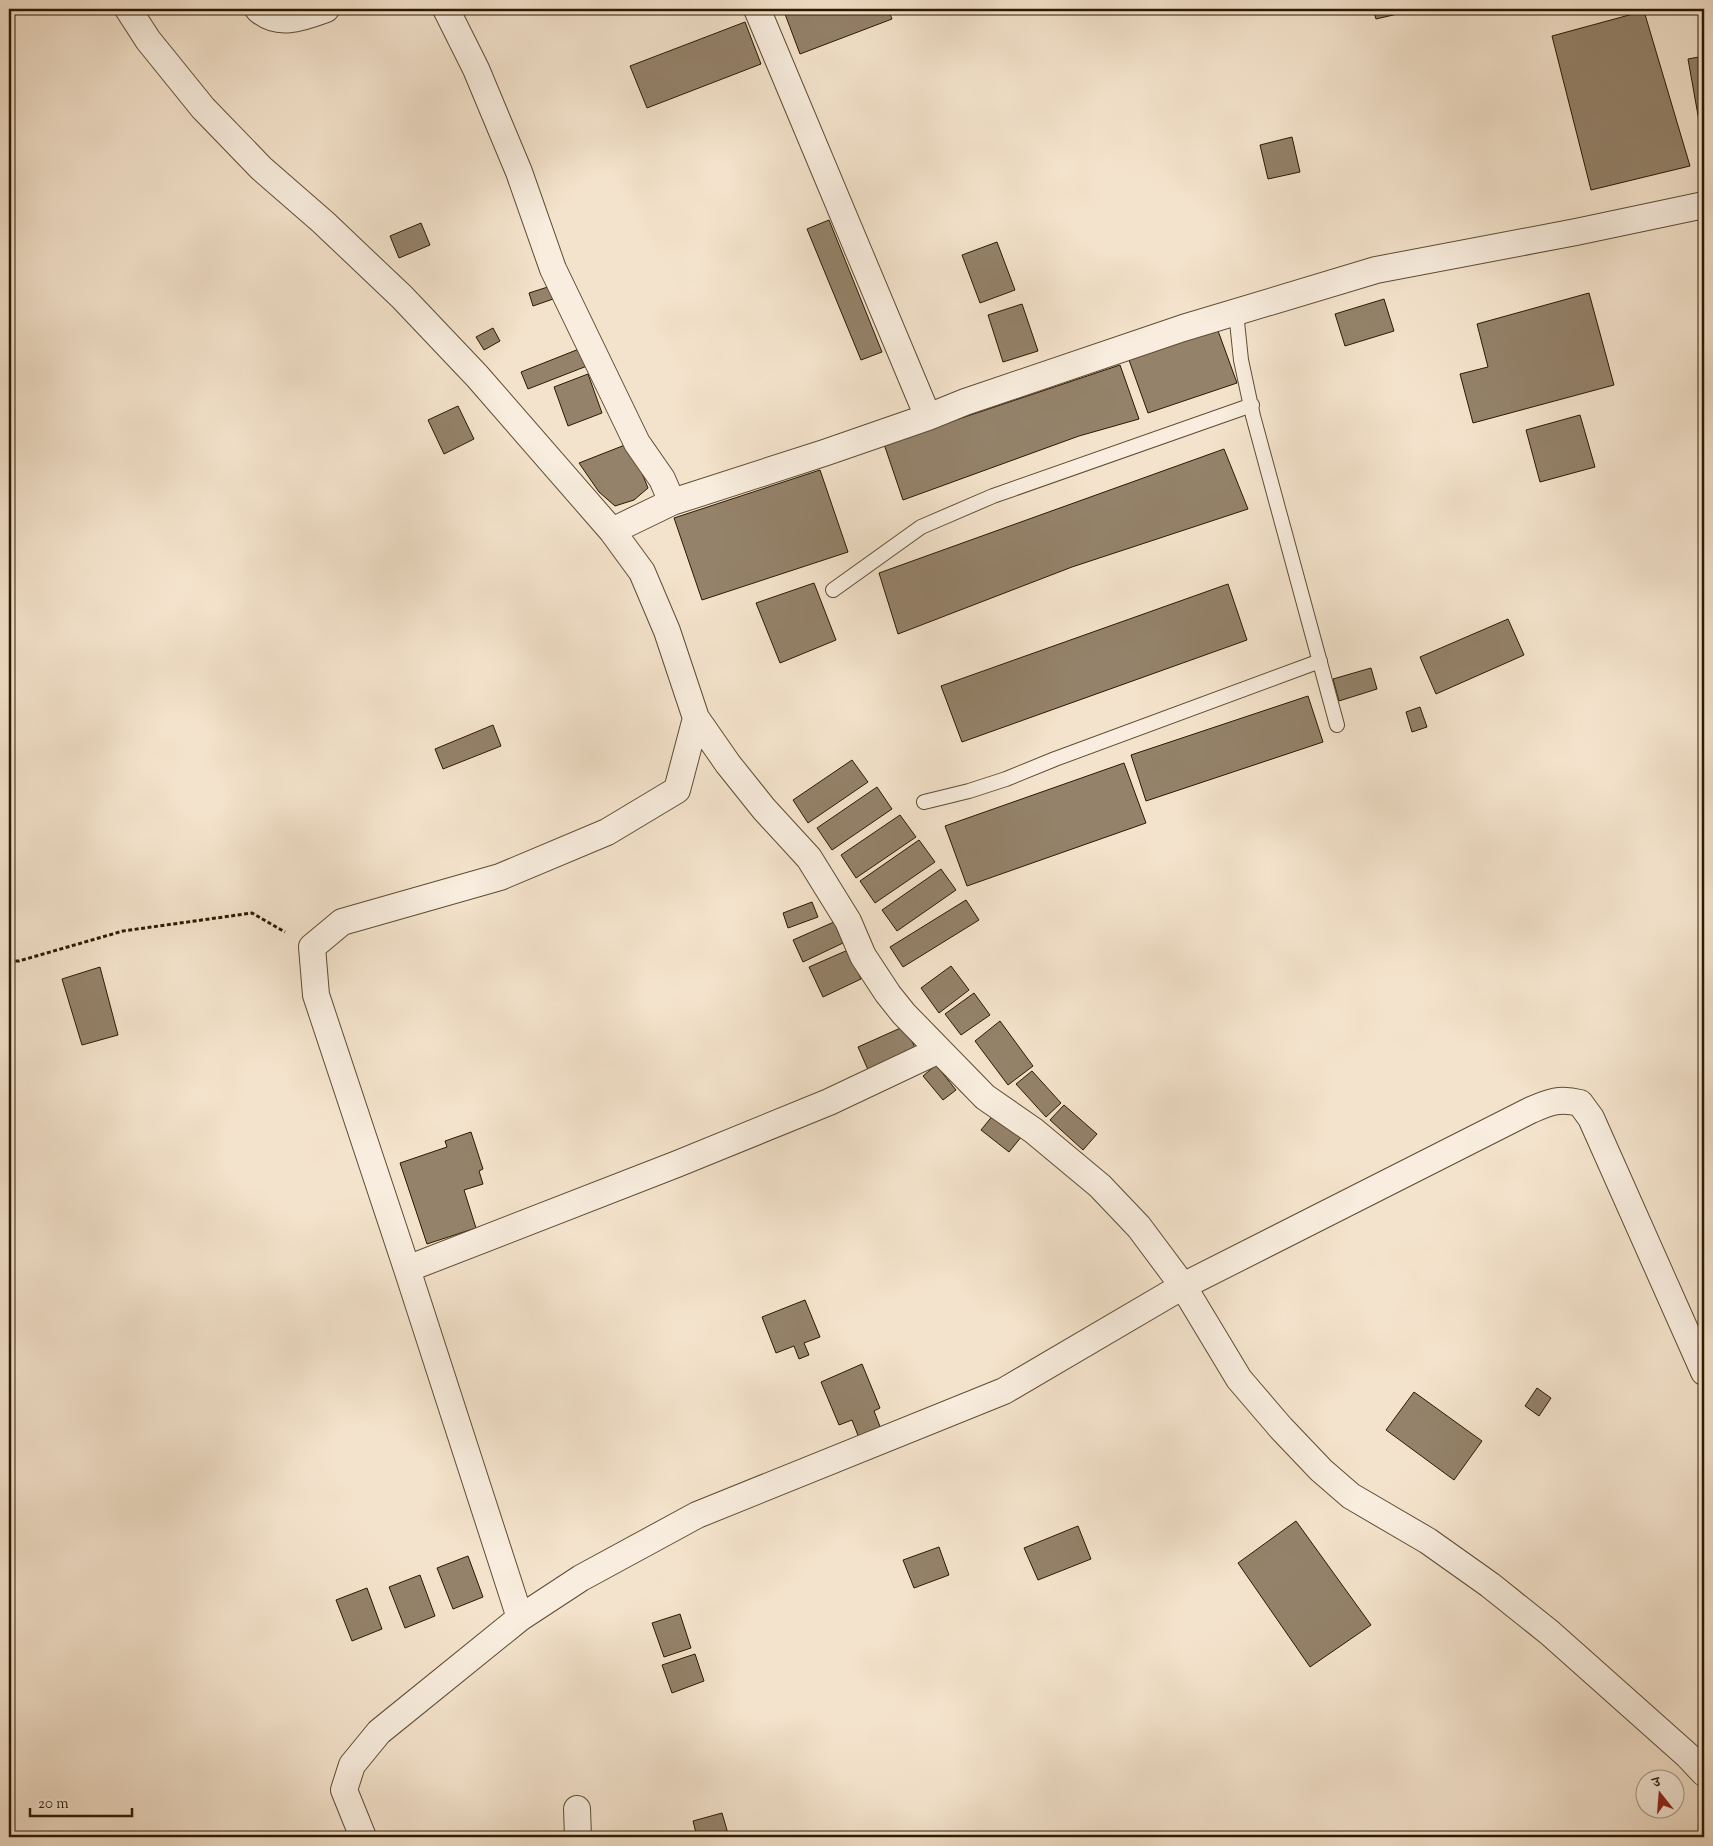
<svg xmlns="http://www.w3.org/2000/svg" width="1713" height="1846" viewBox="0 0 1713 1846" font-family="'Sorts Mill Goudy','Noto Serif Devanagari',serif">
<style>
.building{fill:#94826a;stroke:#2c1900}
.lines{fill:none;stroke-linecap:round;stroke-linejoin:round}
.lane-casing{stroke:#5e4c33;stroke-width:16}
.street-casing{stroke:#5e4c33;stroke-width:28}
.path{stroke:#2c1900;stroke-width:3;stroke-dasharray:4 2.5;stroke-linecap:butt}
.lane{stroke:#f8edde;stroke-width:14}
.street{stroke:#f8edde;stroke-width:26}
</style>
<rect width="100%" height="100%" fill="#f4e3cc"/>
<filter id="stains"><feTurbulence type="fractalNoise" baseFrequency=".004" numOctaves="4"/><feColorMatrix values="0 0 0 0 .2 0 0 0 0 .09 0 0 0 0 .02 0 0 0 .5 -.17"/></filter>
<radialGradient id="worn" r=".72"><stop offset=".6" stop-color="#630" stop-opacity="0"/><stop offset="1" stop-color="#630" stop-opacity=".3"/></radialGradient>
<path class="building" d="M800 9H888L892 19 800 54 785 14Z
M1373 9H1419L1376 19Z
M1644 11 1690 166 1591 190 1552 36Z
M745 22 761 64 647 108 630 66Z
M1704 56V149L1688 59Z
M1292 137 1300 172 1268 179 1260 145Z
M829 220 882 352 861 360 807 229Z
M421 223 430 245 399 258 390 236Z
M997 242 1015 290 980 303 962 255Z
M554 285 559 297 533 306 529 293Z
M1589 293 1614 385 1473 423 1460 374 1488 367 1477 324Z
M1384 299 1394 331 1345 346 1335 314Z
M1022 304 1038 351 1003 362 988 315Z
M493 328 500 341 484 350 476 337Z
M1217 328 1237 383 1148 413 1129 360Z
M579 349 587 366 528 389 521 372Z
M1120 365 1139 419 1079 436 903 500 884 444Z
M588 374 602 413 568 426 554 387Z
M458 406 474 439 444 454 428 420Z
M1580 415 1595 467 1540 482 1526 430Z
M630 443 648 488 634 500 615 506 599 492 579 463Z
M1224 449 1248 509 1072 567 898 634 879 573Z
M820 470 848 552 702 600 674 518Z
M814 583 836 640 780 663 756 603Z
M1228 584 1247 640 962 742 941 686Z
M1508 619 1524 655 1436 694 1420 657Z
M1371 668 1377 689 1339 701 1333 679Z
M1308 696 1323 742 1146 801 1131 755Z
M1420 707 1427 727 1412 732 1406 712Z
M493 725 501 746 443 769 435 749Z
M852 760 868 782 808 823 793 800Z
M1124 763 1146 823 967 886 945 826Z
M877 787 892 809 832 850 817 828Z
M900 815 916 837 856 878 841 855Z
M919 840 935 862 875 903 860 881Z
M941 869 956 890 897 931 882 910Z
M966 900 979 920 903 967 890 947Z
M812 902 818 917 788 928 783 913Z
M834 922 843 943 803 962 793 940Z
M848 950 861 979 823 997 809 967Z
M951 966 969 990 939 1013 921 988Z
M100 967 118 1035 82 1045 62 979Z
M974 993 990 1015 961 1035 945 1014Z
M1000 1021 1033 1066 1008 1085 975 1041Z
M905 1026 916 1050 869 1072 858 1047Z
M936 1065 956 1090 943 1100 923 1076Z
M1032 1071 1061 1103 1046 1117 1016 1084Z
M1064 1105 1097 1134 1083 1150 1050 1120Z
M994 1114 1022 1136 1009 1152 981 1130Z
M471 1132 483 1169 479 1171 483 1184 464 1190 476 1228 427 1244 400 1163 447 1147 445 1141Z
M805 1300 820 1337 804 1343 809 1355 799 1359 794 1346 776 1353 762 1317Z
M862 1364 880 1408 874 1411 881 1429 859 1438 852 1420 839 1425 821 1382Z
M1537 1388 1551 1398 1539 1416 1525 1406Z
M1414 1392 1482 1441 1454 1480 1386 1430Z
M1296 1521 1371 1625 1310 1667 1238 1563Z
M1078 1526 1091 1559 1038 1580 1024 1548Z
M939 1547 949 1575 914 1588 903 1560Z
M468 1556 483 1597 453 1609 437 1568Z
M420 1575 435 1616 405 1628 389 1587Z
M367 1588 382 1629 352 1641 336 1600Z
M680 1614 691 1648 664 1657 652 1623Z
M695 1654 704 1681 672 1693 662 1665Z
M722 1813 729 1837H697L693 1821Z"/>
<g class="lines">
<g class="lane-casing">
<path id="lane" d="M1236 312 1241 360 1253 416 1337 725
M833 590 921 527 993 496 1252 405
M924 802 969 791 1006 779 1055 759 1320 661"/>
</g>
<g class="street-casing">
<path id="street" d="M128 9 148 40 203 108 261 168 323 222 402 297 477 376 612 531 642 572 667 631 696 718 728 764 764 809 809 858 848 921 863 956 888 994 904 1014 985 1097 1034 1131 1100 1186 1139 1227 1183 1286 1239 1379 1281 1428 1321 1470 1351 1496 1428 1541 1490 1585 1550 1633 1687 1755 1704 1773
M258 9C278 28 304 17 326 9
M446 9 476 69 519 172 553 269 637 443 662 479 672 502 824 453 928 417 965 402 1183 328 1376 270 1576 232 1704 205
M757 9 928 417
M612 531 672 502
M407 1269 677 1164 829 1102 939 1050
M520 1618 407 1269 316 995 312 947 342 922 500 877 607 832 677 790 696 718
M577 1809 578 1837
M363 1837 344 1790 352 1765 379 1732 520 1618 581 1578 697 1515 1004 1391 1183 1286 1531 1110C1550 1102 1559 1098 1580 1103L1591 1118 1704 1372"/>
</g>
<path class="path" d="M9 961H19L123 931 252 913 285 932"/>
<use href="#lane" class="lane"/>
<use href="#street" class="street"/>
</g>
<rect width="1713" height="1846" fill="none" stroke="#f4e3cc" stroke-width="30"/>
<rect x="10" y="10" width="1693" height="1826" fill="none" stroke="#2c1900" stroke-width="2.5"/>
<rect x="15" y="15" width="1683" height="1816" fill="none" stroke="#2c1900"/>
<g transform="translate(1660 1794) rotate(343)"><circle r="24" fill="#f8edde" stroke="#a69885"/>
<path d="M0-4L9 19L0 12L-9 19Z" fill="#8f2418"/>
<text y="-8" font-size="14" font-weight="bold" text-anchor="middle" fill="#2c1900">उ</text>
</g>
<path d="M30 1808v8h102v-8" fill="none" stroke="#2c1900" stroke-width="2.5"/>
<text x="38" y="1808" font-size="15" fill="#2c1900" stroke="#f8edde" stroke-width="4" paint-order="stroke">20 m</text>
<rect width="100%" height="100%" filter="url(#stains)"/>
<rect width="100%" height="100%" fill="url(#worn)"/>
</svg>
